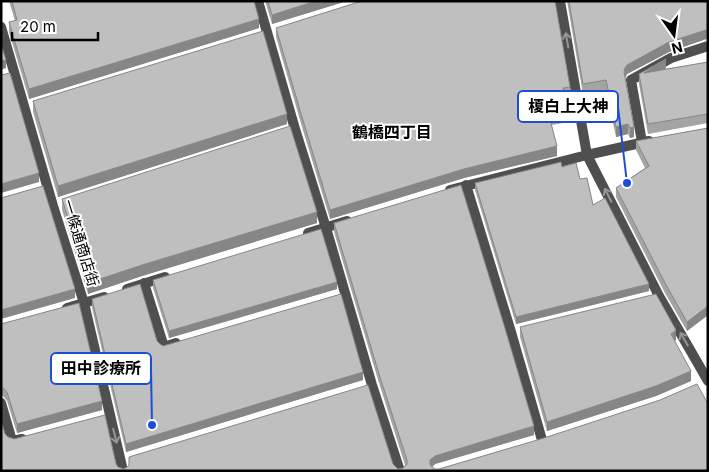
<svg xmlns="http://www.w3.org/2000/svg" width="709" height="472" viewBox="0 0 709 472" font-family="Inter,'Noto Sans JP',sans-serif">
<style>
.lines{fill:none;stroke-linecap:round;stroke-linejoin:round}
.minor{stroke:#4f4f4f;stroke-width:10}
.wall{fill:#a4a4a4}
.shaded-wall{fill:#868686}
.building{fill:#bfbfbf;stroke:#868686}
.oneway{stroke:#959595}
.labels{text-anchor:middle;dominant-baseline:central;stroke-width:4;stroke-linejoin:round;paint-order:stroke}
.street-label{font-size:15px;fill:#000;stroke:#fff}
.neighbourhood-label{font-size:16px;font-weight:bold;fill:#000;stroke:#fff}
.leader{fill:none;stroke:#1d4ed8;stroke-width:2}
.callout-dot{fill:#1d4ed8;stroke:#fff;stroke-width:2}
.callout{fill:#fff;stroke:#1d4ed8;stroke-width:2}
.callout-label{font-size:16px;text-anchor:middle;font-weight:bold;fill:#000}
</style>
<rect width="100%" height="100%" fill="#fff"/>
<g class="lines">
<path class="minor" d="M258 1 295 129 326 228 372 385 400 471
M560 1 587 155 659 296 708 381
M1 27 53 206 84 303 123 471
M642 142 631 80 671 58 708 46
M466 185 511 332 542 440
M450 190 587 155 649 141
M308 233 347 221
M144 283 164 347 176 343
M127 289 165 277
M67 308 104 297
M1 403 12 441 22 439"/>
</g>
<path class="wall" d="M9 1H254L259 28 29 99 9 32V22L15 21Z
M265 1H347L272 24Z
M567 1H708V40L706 39 669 52 627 74 625 77 634 137 630 138 628 134 616 137 606 90 583 94Z
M276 28 570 87V96L565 97 568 113V122L552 125 557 156 464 178 330 219 302 127 276 37Z
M708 62V123L648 134 639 84V74L666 68 665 69Z
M33 101 287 124 58 197 33 112Z
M708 128V315L687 331 665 293 616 197V188L645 168 636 150V141Z
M562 167 580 179 593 205 649 291 516 324 475 190V183Z
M62 199 317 223 142 276 88 294 62 210Z
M334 223 534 435 435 464 432 467 435 469H439L708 471H1L5 434 8 437 116 464 118 467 124 469 127 467 129 465V457L393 464 398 469 403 468 405 465 379 383 334 232Z
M153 280 337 289 169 338 153 288Z
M92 299 157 341 160 344 163 346 363 380 126 452 92 308Z
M1 324 102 410 17 433 7 401 3 396 1 397Z
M520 327 676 340 675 341 691 381 656 396 547 431 520 337Z"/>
<path class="shaded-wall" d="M316 1H347L272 24V15Z
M259 19V28L29 99V89Z
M706 30V39L669 52 627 74 625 78 624 81 625 68 627 65 669 42Z
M666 59V68L644 82V73Z
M6 60V68L1 70V61Z
M287 114V124L58 197V186Z
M628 124V134L616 137V127Z
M634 127V137L630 138V128Z
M557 146V156L464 178 330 219V210L464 169Z
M39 173V182L1 193V184Z
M317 212V223L142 276 88 294V283L142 265Z
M337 282V289L169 338V331Z
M649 284V291L516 324V317Z
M75 289V298L1 319V310Z
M708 306V315L687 331V322Z
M676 330V340L671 344V334Z
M691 371V381L656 396 547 431V422Z
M363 372V380L126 452V444Z
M102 401V410L17 433V424Z
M534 426V435L435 464 430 469V460L435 456Z"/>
<path class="building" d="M12 1H254L259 19 29 89 9 22 17 20Z
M268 1H316L272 15Z
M362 1H555L570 87 563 88 568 113 549 116 557 146 464 169 330 210 302 117 276 28Z
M569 1H708V30H706L669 42 627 65 625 68 624 72 634 127 630 128 628 124 616 127 606 80 583 84Z
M263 31 287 114 58 186 33 101Z
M1 44 6 60 1 61Z
M666 59 644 73 708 62V114L648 124 639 74Z
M10 73 39 173 1 184V75Z
M290 126 317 212 142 265 88 283 62 199Z
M708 128V306L687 322 665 283 616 188 649 166 636 141Z
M561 162 562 167 576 163 580 179 587 178 593 205 605 198 649 284 516 317 475 183Z
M461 185 504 325 534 426 435 456 430 460V464L432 467 435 469H439L544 438 660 400 697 384 708 404V471H1V420L5 434 8 437 14 439 105 415 116 464 118 467 124 469 127 467 129 465V457L368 385 393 464 398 469 403 468 407 464V460L379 374 334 223Z
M43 186 75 289 1 310V198Z
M321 229 337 282 169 331 153 280Z
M140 284 157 341 160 344 163 346 341 294 363 372 126 444 92 299Z
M656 294 676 330 671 334 691 371 656 386 547 422 520 327Z
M79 303 102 401 17 424 7 392 3 388H1V324Z"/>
<defs><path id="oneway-shaft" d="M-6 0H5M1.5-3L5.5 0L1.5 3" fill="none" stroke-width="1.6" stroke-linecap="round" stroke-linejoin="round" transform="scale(1.25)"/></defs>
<g class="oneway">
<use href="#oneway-shaft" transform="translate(567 40) rotate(-100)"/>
<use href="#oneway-shaft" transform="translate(608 195) rotate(-117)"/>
<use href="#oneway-shaft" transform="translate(684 339) rotate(-120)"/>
<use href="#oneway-shaft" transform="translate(115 436) rotate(76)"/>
</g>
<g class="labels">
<g class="street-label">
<text transform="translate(81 243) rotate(73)">一條通商店街</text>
</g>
<g class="neighbourhood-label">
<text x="392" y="132">鶴橋四丁目</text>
</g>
</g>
<path class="leader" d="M627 183L618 107M152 425L151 369"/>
<g class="callout-dot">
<circle cx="627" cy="183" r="5"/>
<circle cx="152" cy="425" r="5"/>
</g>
<g class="callout">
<rect x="518" y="91" width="100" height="31" rx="5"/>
<rect x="51" y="353" width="100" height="31" rx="5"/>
</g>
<g class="callout-label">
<text x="568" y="112">榎白上大神</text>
<text x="101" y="374">田中診療所</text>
</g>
<rect width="709" height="472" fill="none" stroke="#000000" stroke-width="5"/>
<g transform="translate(674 35) rotate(166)" stroke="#ffffff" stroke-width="4" paint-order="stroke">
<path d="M0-4L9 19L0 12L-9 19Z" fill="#000000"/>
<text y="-8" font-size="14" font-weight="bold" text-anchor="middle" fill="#000000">N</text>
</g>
<path d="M12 32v8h86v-8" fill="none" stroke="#000000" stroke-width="2.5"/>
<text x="20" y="32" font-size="15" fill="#000000" stroke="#ffffff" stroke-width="4" paint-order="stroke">20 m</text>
</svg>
